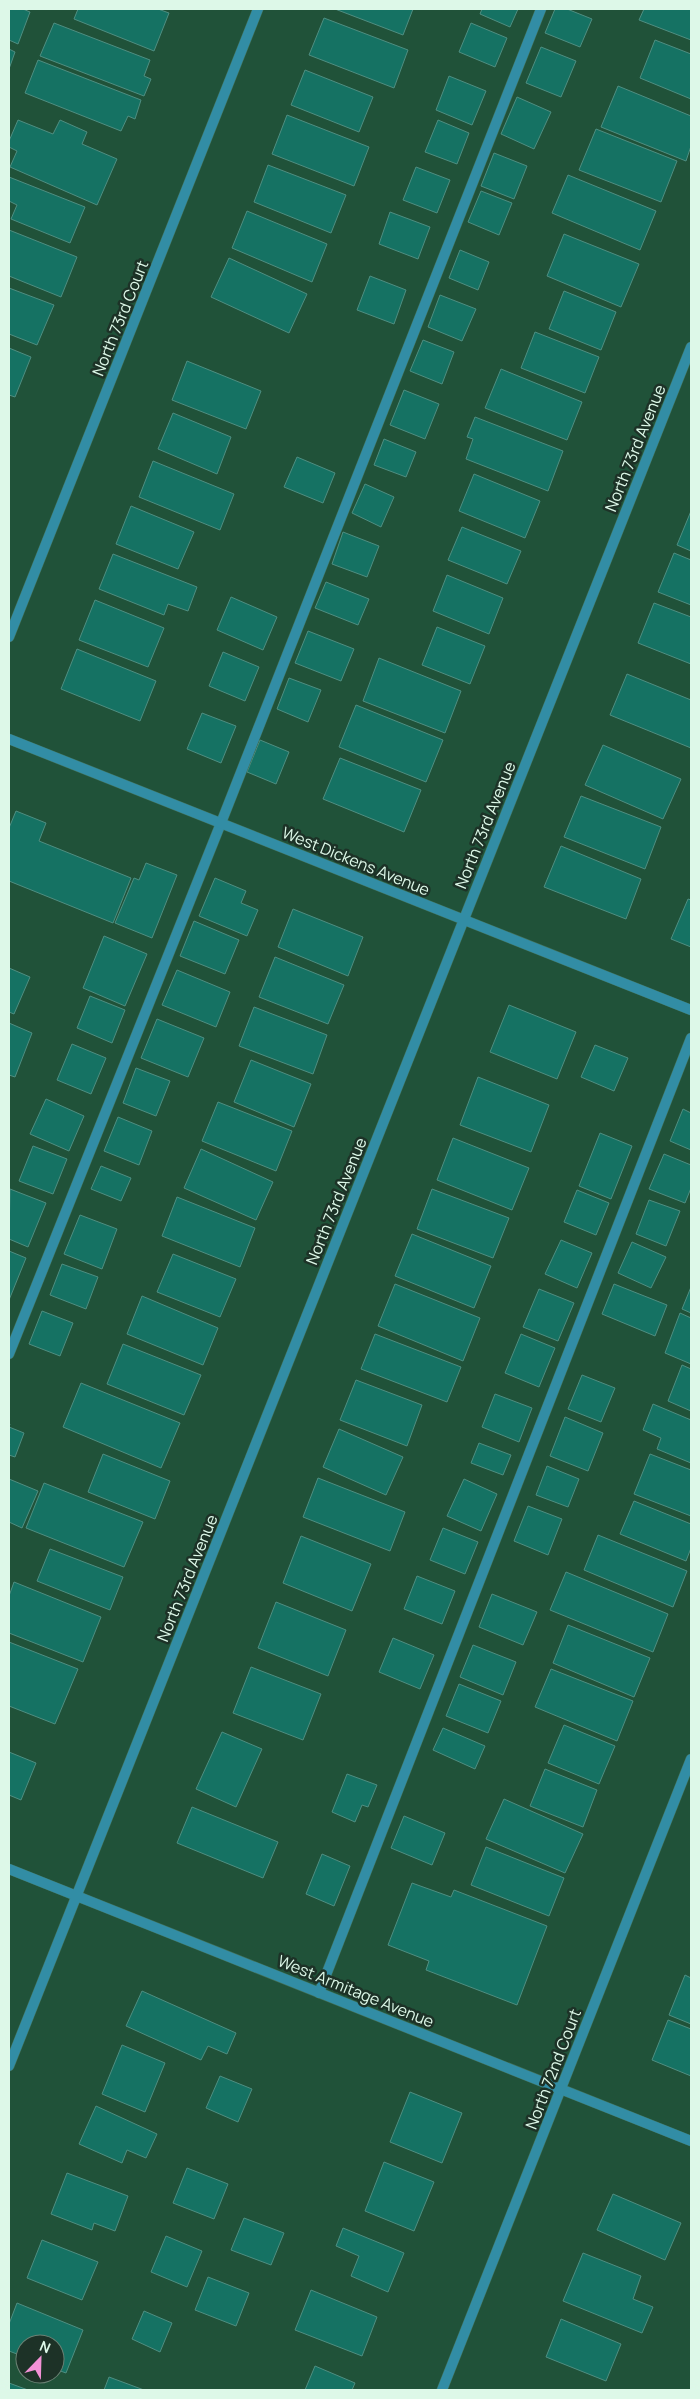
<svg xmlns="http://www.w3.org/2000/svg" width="700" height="2399" viewBox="0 0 700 2399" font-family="Manrope,sans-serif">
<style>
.building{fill:#157263;stroke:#4f8e81}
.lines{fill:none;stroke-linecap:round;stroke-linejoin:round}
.service-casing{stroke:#427058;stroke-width:11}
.minor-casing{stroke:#427058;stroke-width:11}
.service{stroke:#328da5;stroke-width:10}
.minor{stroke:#328da5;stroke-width:10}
.labels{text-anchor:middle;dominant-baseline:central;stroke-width:5;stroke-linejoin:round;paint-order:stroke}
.street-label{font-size:16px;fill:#ddf8e8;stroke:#1d3227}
</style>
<rect width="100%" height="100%" fill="#205239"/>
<path class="building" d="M9 9H23L30 12 18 44 9 40Z
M78 9H158L169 13 154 51 74 19Z
M335 9H413L403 35Z
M482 9H518L510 27 480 14Z
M555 9H567L592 19 580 47 545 33Z
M644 9H691V40L639 20Z
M324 18 408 50 394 88 309 55Z
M54 23 150 60 144 76 151 79 144 96 40 56Z
M471 23 507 38 495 67 459 52Z
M655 40 691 54V99L640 78Z
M541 47 576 61 561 97 526 83Z
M9 49 15 52 9 69Z
M38 60 141 100 135 119 128 116 121 131 25 93Z
M305 70 373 97 359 132 291 105Z
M449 76 486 91 472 125 436 110Z
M618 86 691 116V146L686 161 601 127Z
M517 97 551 112 534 149 501 134Z
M287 115 369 147 354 186 272 154Z
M18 120 53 134 60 120 87 132 82 144 117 159 97 205 10 167 17 151 9 147V141Z
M438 120 469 133 457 164 425 152Z
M596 129 677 161 661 202 579 170Z
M494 153 527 166 514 199 481 186Z
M268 165 346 195 331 233 254 202Z
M416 167 450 180 437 213 403 200Z
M568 175 656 211 640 250 552 213Z
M9 177 85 207 70 243 11 219 17 205 9 201Z
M481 191 512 203 499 235 468 222Z
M247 211 327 244 312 282 232 248Z
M390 212 430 227 418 259 379 244Z
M9 230 77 257 61 297 9 276Z
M564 234 639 264 621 307 547 276Z
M460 250 489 262 478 290 449 278Z
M229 258 307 294 289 333 211 297Z
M370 276 406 290 394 324 357 310Z
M9 288 54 305 37 345 9 334Z
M564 291 616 312 601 350 549 329Z
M440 295 476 309 462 341 428 327Z
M535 332 599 357 585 393 521 368Z
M423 340 454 352 442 384 410 371Z
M9 348 31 357 15 397 9 395Z
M187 361 261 391 246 429 172 400Z
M501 369 582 402 567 440 485 408Z
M404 390 439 404 425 439 390 425Z
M173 413 231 437 217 474 158 449Z
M475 417 563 451 548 491 466 459 473 439 467 437Z
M384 439 416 452 406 477 374 465Z
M297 457 335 473 323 503 284 487Z
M153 461 234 494 220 530 139 497Z
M474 474 540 501 525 538 459 511Z
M365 484 394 497 381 527 352 513Z
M131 506 194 532 178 569 116 544Z
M691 511V551L677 545Z
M462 527 521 551 507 584 448 560Z
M343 532 379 546 367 577 332 564Z
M674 553 691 560V605L658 592Z
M113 554 197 587 188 611 168 604 164 615 99 589Z
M447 575 503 598 489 634 433 611Z
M326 582 369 599 358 625 315 608Z
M231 597 277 617 263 650 217 630Z
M95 600 164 628 148 667 79 640Z
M654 603 691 617V664L638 643Z
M437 627 485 646 470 684 422 665Z
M308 631 354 649 341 681 295 663Z
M77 649 156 681 140 721 61 689Z
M223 652 259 667 245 701 209 686Z
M379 658 461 691 445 733 363 701Z
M627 674 691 700V748L610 715Z
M289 678 321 690 308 722 277 709Z
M356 705 443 740 426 782 339 747Z
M202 713 236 726 221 763 187 749Z
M260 740 289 752 276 784 247 772Z
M603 745 681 779 663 819 585 785Z
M340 758 421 790 404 832 323 799Z
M581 796 661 827 645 869 564 837Z
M16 811 46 823 39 841 131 878 113 923 9 881V828Z
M561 846 641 879 626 919 544 887Z
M146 863 177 875 152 938 115 923 134 878 139 880Z
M215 878 246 891 241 903 258 910 247 936 199 916Z
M688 899 691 900V947L671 939Z
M293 909 363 937 348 976 278 947Z
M194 921 239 940 225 974 180 956Z
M104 936 147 954 125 1006 83 988Z
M275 957 344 985 328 1024 259 997Z
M9 968 30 977 14 1014 9 1012Z
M177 970 230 992 216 1027 162 1005Z
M90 996 125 1010 112 1043 77 1028Z
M509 1005 576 1032 557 1079 490 1052Z
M254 1007 327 1035 313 1074 239 1046Z
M157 1019 204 1038 188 1077 141 1058Z
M9 1023 32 1033 15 1077 9 1075Z
M72 1044 106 1058 91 1094 57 1080Z
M595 1045 628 1058 614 1091 581 1077Z
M251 1060 311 1084 294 1127 234 1102Z
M136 1068 170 1081 156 1116 123 1103Z
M478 1077 549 1105 531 1152 460 1125Z
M46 1099 84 1116 69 1151 30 1134Z
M218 1102 292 1131 276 1171 202 1141Z
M683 1109 691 1113V1150L670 1141Z
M118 1117 152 1131 139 1165 104 1151Z
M600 1133 632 1146 611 1199 579 1186Z
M453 1138 529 1168 512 1210 437 1180Z
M33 1146 67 1159 53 1194 19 1181Z
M201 1149 273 1182 256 1220 184 1188Z
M664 1154 691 1165V1188L685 1203 649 1189Z
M101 1166 131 1178 121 1201 91 1189Z
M10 1189 46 1203 28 1247 9 1239Z
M432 1189 509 1218 493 1258 417 1229Z
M577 1190 609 1203 596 1235 564 1222Z
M177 1197 255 1228 240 1267 162 1236Z
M649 1200 680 1211 666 1246 636 1234Z
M80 1215 117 1229 102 1269 64 1254Z
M412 1234 491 1266 474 1308 395 1276Z
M561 1240 592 1253 577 1288 545 1274Z
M632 1242 666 1257 651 1288 618 1273Z
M9 1251 26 1258 9 1300Z
M173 1254 236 1279 220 1317 157 1292Z
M62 1264 98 1277 86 1309 50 1295Z
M395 1284 480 1318 463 1361 378 1326Z
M614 1284 667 1305 655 1336 602 1314Z
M691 1287V1313L682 1309Z
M539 1289 574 1303 558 1341 523 1327Z
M142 1296 218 1328 203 1365 127 1334Z
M42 1311 73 1323 60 1356 29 1344Z
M680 1313 691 1318V1364L665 1353Z
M375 1334 461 1367 447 1402 361 1369Z
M521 1334 555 1348 539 1387 505 1373Z
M123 1344 201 1375 184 1415 107 1384Z
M682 1365 691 1369V1411L668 1401Z
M582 1375 615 1388 601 1422 568 1409Z
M356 1380 422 1405 407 1446 340 1420Z
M81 1383 180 1423 161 1468 63 1427Z
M495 1394 532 1408 519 1442 482 1427Z
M653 1404 691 1420V1463L657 1449 661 1438 643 1430Z
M565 1417 603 1433 588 1471 550 1456Z
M9 1423 10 1424 9 1427 24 1433 15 1457 9 1455Z
M339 1429 403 1457 386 1495 323 1467Z
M479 1443 511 1455 503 1475 471 1463Z
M103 1454 170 1481 155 1519 88 1492Z
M650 1454 691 1470V1516L634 1494Z
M547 1466 579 1479 568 1507 536 1495Z
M318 1478 405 1512 390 1551 303 1517Z
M9 1479 38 1491 22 1528 9 1522Z
M464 1479 497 1494 481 1531 447 1516Z
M44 1483 143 1522 124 1567 26 1528Z
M634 1501 691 1524V1548L686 1561 620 1534Z
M528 1506 562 1519 548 1555 514 1541Z
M443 1528 478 1542 465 1574 430 1560Z
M598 1535 687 1571 673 1607 584 1570Z
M301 1536 371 1564 352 1611 283 1583Z
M50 1549 123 1577 110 1610 37 1581Z
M566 1572 668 1614 653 1652 550 1610Z
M417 1576 455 1591 442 1624 404 1609Z
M14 1582 101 1617 83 1662 9 1633V1596Z
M492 1594 537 1612 523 1645 479 1627Z
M276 1602 346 1630 328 1676 258 1648Z
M568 1625 650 1658 634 1697 553 1663Z
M393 1638 434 1655 420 1689 379 1672Z
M9 1642 78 1669 55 1724 9 1706Z
M473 1645 516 1662 503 1695 460 1677Z
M251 1667 321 1694 303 1740 233 1713Z
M551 1669 633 1701 617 1741 535 1707Z
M459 1684 501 1701 488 1733 446 1716Z
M564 1725 615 1746 599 1784 548 1763Z
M443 1728 485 1746 475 1769 433 1750Z
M222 1732 262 1749 236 1807 196 1789Z
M9 1752 36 1763 21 1800 9 1795Z
M545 1769 597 1790 583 1827 530 1806Z
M347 1774 377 1785 368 1807 362 1805 355 1822 332 1812Z
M504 1799 583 1834 565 1873 486 1839Z
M192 1807 278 1842 263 1878 177 1843Z
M404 1816 445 1833 432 1865 391 1848Z
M486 1847 564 1878 549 1916 471 1885Z
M322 1854 350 1866 334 1906 306 1894Z
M412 1883 451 1897 454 1890 547 1926 517 2005 426 1970 429 1961 388 1945Z
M685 1975 691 1978V2024L669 2015Z
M142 1991 236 2033 227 2054 208 2046 201 2060 126 2026Z
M668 2020 691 2029V2076L652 2060Z
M122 2045 165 2063 145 2112 102 2094Z
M220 2076 252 2089 238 2122 206 2108Z
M410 2092 462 2113 442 2163 390 2142Z
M96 2106 157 2134 146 2158 127 2150 122 2163 79 2144Z
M384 2162 434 2182 414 2231 365 2211Z
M187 2168 228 2184 214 2219 173 2203Z
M67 2173 128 2196 115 2231 94 2223 92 2230 51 2214Z
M613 2194 681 2223 665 2260 597 2230Z
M244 2218 284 2233 271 2265 231 2250Z
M343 2228 404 2253 388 2292 351 2276 359 2256 336 2246Z
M166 2236 202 2251 187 2287 151 2272Z
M42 2240 98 2262 82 2300 27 2278Z
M583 2253 641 2276 633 2299 653 2307 642 2333 563 2301Z
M208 2277 249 2293 236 2326 195 2310Z
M311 2290 377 2317 362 2356 295 2330Z
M17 2303 83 2330 66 2373 55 2369V2344H25V2357L9 2351V2324Z
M144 2311 172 2323 160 2352 132 2339Z
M561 2319 621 2344 606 2381 546 2357Z
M315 2366 355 2383 352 2390H305Z
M109 2377 144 2390H104Z
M9 2383 28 2390H9Z"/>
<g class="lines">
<g class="service-casing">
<path id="service" d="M9 1354 221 823 541 9
M319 1993 691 1038"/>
</g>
<g class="minor-casing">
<path id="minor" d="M9 637 258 9
M9 739 691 1010
M9 1869 691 2141
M9 2066 691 347
M442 2390 691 1759"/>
</g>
<use href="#service" class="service"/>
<use href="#minor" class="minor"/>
</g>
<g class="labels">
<g class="street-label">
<text transform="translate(120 318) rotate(-68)">North 73rd Court</text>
<text transform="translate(635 448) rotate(-68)">North 73rd Avenue</text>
<text transform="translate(485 825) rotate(-68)">North 73rd Avenue</text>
<text transform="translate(356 861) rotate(22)">West Dickens Avenue</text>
<text transform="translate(336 1201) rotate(-68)">North 73rd Avenue</text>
<text transform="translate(187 1578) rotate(-68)">North 73rd Avenue</text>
<text transform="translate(356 1991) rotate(22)">West Armitage Avenue</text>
<text transform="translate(553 2069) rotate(-69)">North 72nd Court</text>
</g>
</g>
<rect width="700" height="2399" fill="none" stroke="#ddf8e8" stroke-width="20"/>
<g transform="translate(40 2359) rotate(23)"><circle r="24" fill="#1d3227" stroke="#6a8174"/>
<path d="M0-4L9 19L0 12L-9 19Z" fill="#f391d6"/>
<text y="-8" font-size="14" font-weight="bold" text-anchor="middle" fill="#ddf8e8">N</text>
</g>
</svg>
